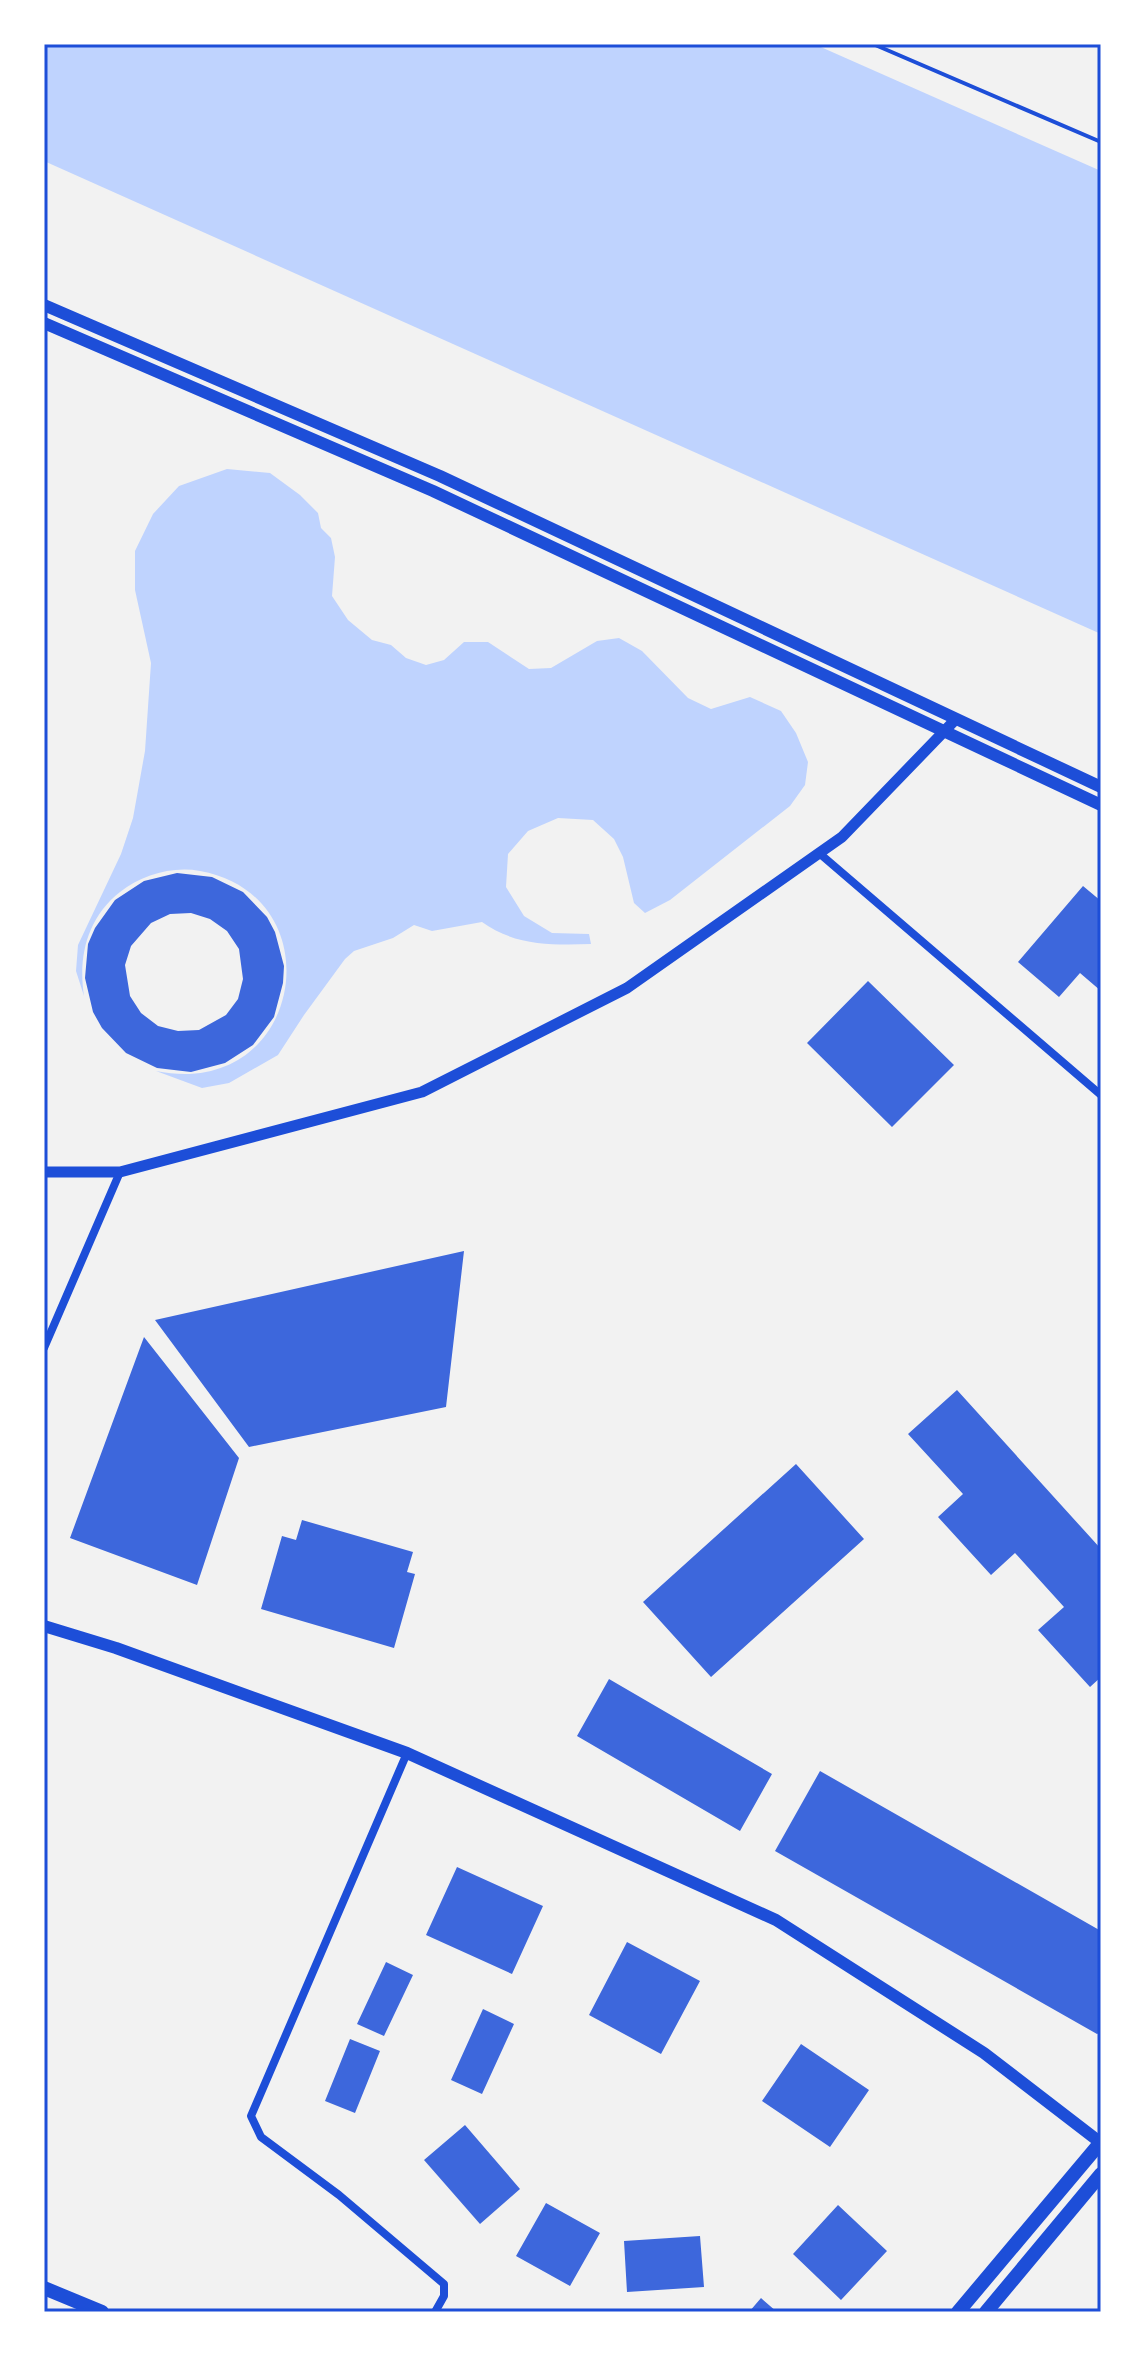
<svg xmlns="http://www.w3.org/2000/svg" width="1145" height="2356" viewBox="0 0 1145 2356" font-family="Manrope,sans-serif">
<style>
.water{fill:#bfd3fe}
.building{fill:#3d67dc;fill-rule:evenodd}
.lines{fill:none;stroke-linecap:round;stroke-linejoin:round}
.path{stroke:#1d4ed8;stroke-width:4}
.minor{stroke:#1d4ed8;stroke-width:8}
.tertiary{stroke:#1d4ed8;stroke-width:11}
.secondary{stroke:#1d4ed8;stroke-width:12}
.primary{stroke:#1d4ed8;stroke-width:14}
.trunk{stroke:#1d4ed8;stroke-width:14}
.neatline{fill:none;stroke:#1d4ed8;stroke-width:3}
</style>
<rect width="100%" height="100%" fill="#f2f2f2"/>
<path class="water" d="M44 44H814L1101 171V634L44 161Z
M227 469 270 473 300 495 318 513 321 528 331 538 335 557 332 596 348 620 372 640 391 645 406 658 426 665 444 660 464 642H488L529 669 551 668 597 641 619 638 642 651 688 698 711 709 750 697 781 711 796 733 808 762 805 785 790 806 670 900 645 913 634 903 623 857 614 839 593 820 558 818 528 831 508 854 506 887 524 916 552 933 589 934 591 944C552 945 515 946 482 922L432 931 414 925 393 938 354 951 345 959 304 1015 278 1055 229 1083 202 1088 156 1071C303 1101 337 896 200 871 172 866 142 875 120 892 87 918 78 957 84 996L76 971 78 945 121 854 133 818 145 751 151 663 135 590V551L153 514 179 486Z"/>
<path class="building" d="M177 873 212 877 243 892 267 917 275 932 284 966 283 983 274 1017 253 1045 225 1063 191 1072 157 1068 126 1053 102 1028 93 1012 85 978 88 944 95 928 115 900 144 881ZM191 913 210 919 227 931 239 949 243 979 238 999 226 1015 199 1030 178 1031 158 1026 141 1013 130 996 125 965 131 946 151 923 170 914Z
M1083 886 1101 901V991L1080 973 1059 997 1018 962Z
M868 981 954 1065 892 1127 807 1043Z
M464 1251 446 1407 249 1447 155 1320Z
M144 1337 239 1458 197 1585 70 1538Z
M957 1390 1101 1549V1677L1090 1687 1038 1630 1064 1607 1015 1553 991 1575 938 1517 963 1494 908 1434Z
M796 1464 864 1539 711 1677 643 1602Z
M302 1520 413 1552 407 1572 415 1574 394 1648 261 1609 282 1536 296 1540Z
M609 1679 772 1774 740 1831 577 1736Z
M820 1771 1101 1931V2032L1097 2034 775 1851Z
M457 1867 543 1906 512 1974 426 1935Z
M627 1942 700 1981 661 2054 589 2015Z
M386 1962 413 1975 384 2036 357 2024Z
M483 2009 514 2024 482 2094 451 2080Z
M350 2039 380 2051 355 2113 325 2101Z
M801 2044 869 2090 830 2147 762 2101Z
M465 2125 520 2189 480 2224 424 2160Z
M546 2203 600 2233 570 2286 516 2256Z
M838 2205 887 2251 841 2300 793 2254Z
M700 2236 704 2287 627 2292 624 2241Z
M761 2298 777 2312H749Z"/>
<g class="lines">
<path class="path" d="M873 44 1101 142"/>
<path class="minor" d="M819 853 1101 1095
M44 1348 120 1172
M407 1753 251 2116 261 2137 339 2195 444 2284V2296L435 2312"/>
<path class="tertiary" d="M44 1172H120L422 1092 627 988 842 837 956 719"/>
<path class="secondary" d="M44 305 440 476 1101 787
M44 323 433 491 1101 805
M44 1626 116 1648 407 1753 776 1920 984 2053 1101 2143"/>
<path class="primary" d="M958 2312 1101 2142
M986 2312 1101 2174"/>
<path class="trunk" d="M44 2288 102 2312"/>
</g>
<rect width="1145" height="2356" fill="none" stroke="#ffffff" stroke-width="92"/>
<rect x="46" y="46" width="1053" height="2264" class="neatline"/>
</svg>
